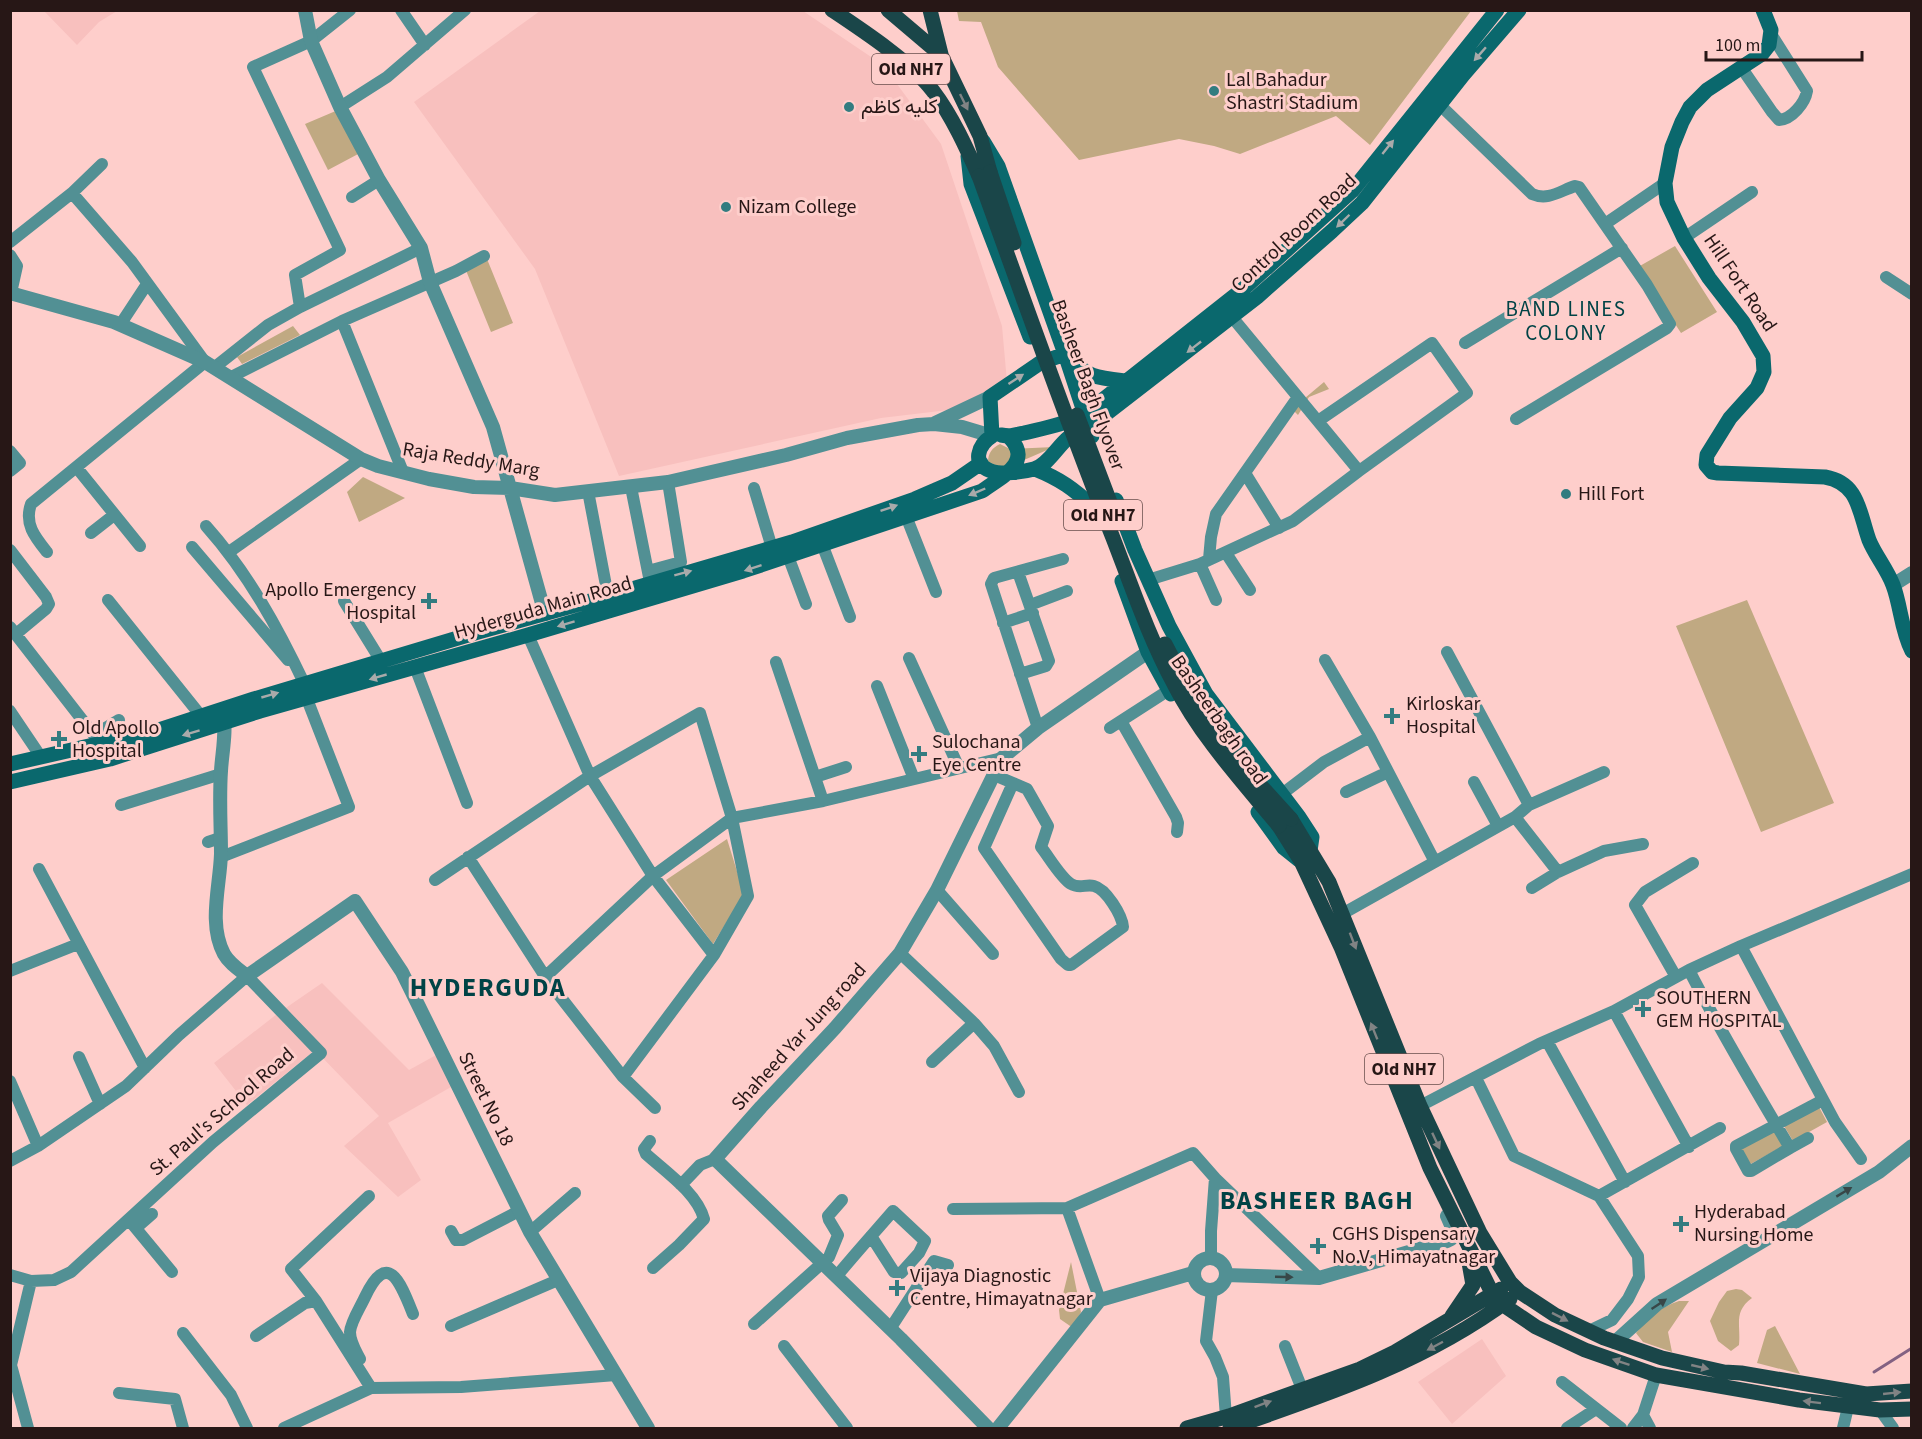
<svg xmlns="http://www.w3.org/2000/svg" width="1922" height="1439" viewBox="0 0 1922 1439" font-family="'Source Sans 3',Vazirmatn,sans-serif">
<style>
.built{fill:#f8c0be}
.green{fill:#c0a982}
.lines{fill:none;stroke-linecap:round;stroke-linejoin:round}
.stream{stroke:#836182;stroke-width:3}
.minor{stroke:#529094;stroke-width:12}
.tertiary{stroke:#529094;stroke-width:14}
.secondary{stroke:#0a686d;stroke-width:15}
.primary{stroke:#1a4649;stroke-width:15}
.primary-bridge{stroke:#1a4649;stroke-width:15}
.oneway{fill:#a9aaaa}
.oneway2{fill:#818384}
.oneway3{fill:#384748}
.poi-dot{fill:#337c80;stroke:#fececb;stroke-width:2}
.labels{text-anchor:middle;dominant-baseline:central;stroke-width:6;stroke-linejoin:round;paint-order:stroke}
.shield{fill:#fececb;stroke:#684e4c;stroke-width:1.5}
.shield-label{font-size:18px;font-weight:bold;fill:#271716}
.poi-label{font-size:20px;fill:#271716;stroke:#fececb;text-anchor:start}
.street-label{font-size:20px;fill:#271716;stroke:#fececb}
.neighbourhood-label{font-size:21px;letter-spacing:1.5px;fill:#004346;stroke:#fececb}
.district-label{font-size:26px;font-weight:bold;letter-spacing:1.5px;fill:#004346;stroke:#fececb}
</style>
<rect width="100%" height="100%" fill="#fececb"/>
<path class="built" d="M44 11H123H117L99 22 77 45Z
M540 11H803L883 65 941 144 1002 326 1007 382 982 406 881 418 619 476 535 269 414 102Z
M322 983 409 1070 438 1054 458 1083 388 1123 421 1180 398 1197 344 1146 379 1116 315 1050 247 1105 214 1063 277 1014Z
M1482 1339 1506 1376 1452 1424 1418 1382Z"/>
<path class="green" d="M957 11V10L1471 11 1370 145 1336 116 1240 154 1214 146 1179 139 1079 160 998 67 981 22 959 21Z
M338 110 360 153 328 170 305 124Z
M1675 246 1717 312 1681 333 1638 267Z
M487 259 513 323 491 332 465 268Z
M293 326 300 335 242 364 237 357Z
M1324 382 1329 389 1309 397 1298 415 1292 409Z
M1000 444 1010 449 1054 447 1015 464 1008 470 988 462C988 453 992 448 1000 444Z
M363 477 405 498 359 522 347 492Z
M1747 600 1834 803 1761 832 1676 626Z
M727 839 744 894 713 944 666 880Z
M1818 1105 1827 1122 1793 1141 1783 1124Z
M1773 1128 1783 1146 1747 1166 1738 1148Z
M1071 1262 1081 1312 1073 1328 1060 1319 1059 1310Z
M1736 1289 1742 1290 1752 1298C1733 1312 1741 1324 1739 1345L1731 1351 1718 1341 1710 1321 1719 1302 1727 1291Z
M1679 1301H1689L1668 1332 1672 1352 1643 1342 1636 1333C1648 1318 1660 1307 1679 1301Z
M1775 1326 1800 1374 1757 1363 1767 1330Z"/>
<g class="lines">
<path class="stream" d="M1874 1372 1912 1348"/>
<path class="minor" d="M401 10 425 45
M1741 67 1772 112 1779 120C1792 119 1805 103 1807 91L1771 34
M1440 105 1532 194C1548 201 1560 191 1575 186L1579 187 1647 285 1670 324 1667 328 1516 419
M340 107 387 77 465 10
M72 193 102 164
M352 197 379 180
M1605 224 1665 183
M1684 238 1752 192
M10 242 72 193 132 262 205 362 31 504C24 524 35 537 47 552
M10 255 17 266 11 293
M1886 277 1912 294
M300 307 295 275 340 250 253 67 311 41 350 10
M120 325 147 284
M1465 343 1622 248
M215 367 268 325 300 307 421 248
M231 377 342 321
M1318 421 1432 343 1467 393 1359 471
M10 451 20 463 10 471
M77 468 140 546
M403 472 342 321 456 271 484 256
M1245 473 1279 528
M631 487 649 577
M754 488 772 548
M588 491 608 596
M906 516 936 592
M206 526C248 573 278 628 305 685
M91 533 114 515
M822 544 850 617
M192 547 288 660
M10 550 46 597 49 604 46 609 16 634
M229 552 361 459
M1226 553 1250 590
M788 556 806 604
M1209 559 1211 537 1216 514 1298 397
M1200 564 1216 600
M648 571 681 562 668 482
M1018 572 1049 661 1046 666 1020 674
M1148 580 1200 564 1293 521 1359 471 1232 317
M108 600 201 716
M344 601 381 661
M1030 605 1067 591
M1003 623 1033 613
M10 627 101 744
M528 635 590 776 653 876 714 955
M1447 652 1529 805 1515 817 1558 872
M909 658 959 768
M1325 660 1370 737 1435 862
M776 662 823 801
M415 667 467 803
M877 686 914 779
M10 711 41 757
M1121 721 1176 817 1178 823 1177 832
M1038 728 991 584 994 578 1063 559
M1110 728 1169 690
M94 735 119 720
M994 775 1013 783 984 848 1061 959 1068 965H1071L1123 927C1122 915 1106 889 1094 886 1086 884 1079 889 1071 884 1061 878 1049 857 1041 847L1048 826 1027 789 1013 783
M815 777 846 767
M1474 782 1498 826
M1346 792 1388 772
M1282 794 1324 762 1370 737
M121 805 221 774
M1529 805 1604 772
M208 842 220 838
M221 857 349 807 307 699
M468 857 548 981 623 1077 655 1108
M39 869 145 1068
M435 880 590 776 700 713 732 818 748 896 714 955 623 1077
M1532 888 1558 872 1604 851 1643 844
M937 890 993 954
M1342 914 1515 817
M1741 946 1835 1122 1861 1159
M900 953 974 1023 994 1046 1019 1092
M1689 970C1720 1031 1755 1089 1790 1148L1751 1171H1748L1736 1149V1146L1823 1100
M10 971 78 944
M545 977 653 876 732 818 823 801 1002 758
M1676 977 1635 905 1645 892 1693 863
M1614 1011 1689 1147
M1547 1041 1625 1182
M79 1057 100 1104
M932 1062 974 1023
M1476 1078 1514 1156 1599 1196 1638 1256 1639 1277 1628 1299 1612 1320 1589 1331
M10 1081 38 1146 126 1086 179 1035 247 976 321 1053 213 1142 71 1272 54 1280 31 1281 11 1365 28 1428
M1420 1106 1539 1044 1614 1011 1689 970 1741 946 1912 874
M650 1141 644 1149 646 1154C666 1172 697 1193 704 1219L679 1245 653 1268
M1790 1148 1808 1138
M10 1161 38 1146
M681 1185 700 1165 715 1159
M369 1196 291 1269 316 1301 371 1388
M1599 1196 1720 1128
M1067 1208 1100 1300
M953 1209 1067 1208 1193 1153 1215 1178 1319 1278
M129 1220 172 1272
M136 1228 152 1214
M451 1231 456 1240H463L519 1211
M530 1232 575 1193
M1211 1258V1231L1215 1178
M10 1275 31 1281
M836 1277C855 1254 874 1233 893 1211L925 1241 919 1253 901 1273 894 1272 871 1236
M1212 1290 1206 1341 1215 1357 1223 1377 1226 1417
M754 1324 829 1257 838 1235 829 1220 828 1216 842 1200
M451 1326 558 1280
M890 1329 934 1261 948 1265
M183 1333 231 1395 247 1428
M256 1336 305 1303 316 1301
M784 1346 847 1428
M1285 1346 1302 1389
M360 1359C356 1351 350 1342 350 1332 351 1321 360 1308 365 1297 388 1248 401 1284 413 1314
M1562 1382 1621 1428
M119 1393 175 1399 183 1428
M1880 1410 1893 1428
M1643 1415 1650 1428
M284 1428 371 1388 461 1387 616 1375
M1567 1428 1596 1409
M1633 1428 1643 1415 1656 1375
M1843 1428 1848 1407"/>
<path class="tertiary" d="M305 10 311 41 340 107 379 180 421 248 430 282 493 427 545 614
M10 293 114 322 205 362 361 459 378 466 429 479 474 487 510 488 555 495 668 482 786 455 847 438 918 425 934 424 962 427 992 436
M935 423 990 397
M1893 585 1912 573
M223 712C227 731 222 752 221 771 219 799 221 827 221 854 220 886 208 924 224 954 229 963 238 969 247 976L355 901 402 972 530 1232 648 1428
M1194 1274a16 16 0 1 1 32 0a16 16 0 1 1-32 0Z
M1226 1275 1319 1278 1447 1241 1451 1239 1454 1232 1447 1216
M1615 1342 1657 1304 1879 1172 1912 1146
M988 1428 901 1339 715 1159 761 1107 835 1028 900 953 937 890 1002 758 1038 728 1148 652
M998 1428 1100 1300 1193 1273"/>
<path class="secondary" d="M1763 10 1771 30 1769 45 1762 54 1707 90 1690 107 1682 122 1672 147 1665 183 1667 202 1684 238 1709 278 1743 322 1763 356 1764 372 1757 388 1730 418 1707 455 1706 465 1712 472 1718 473 1825 477C1859 483 1859 512 1869 540 1875 555 1887 569 1893 585 1901 606 1901 630 1912 651
M983 141 998 166 1065 354 1092 436
M968 156 971 184 1030 337
M1067 356C1089 378 1096 378 1126 381
M1001 435C1012 437 1014 435 1024 433 1049 427 1062 425 1085 414L1242 290 1352 191 1497 10
M992 436C978 445 971 464 991 471 1002 475 1023 472 1034 469 1048 465 1057 447 1068 438 1074 433 1082 430 1089 427L1257 297 1332 231 1362 203 1463 75 1519 10
M992 436 990 397 1040 363 1065 354
M1035 469C1060 479 1074 489 1093 507
M1116 500 1135 550 1169 626 1206 694 1299 817 1312 837 1310 851
M1122 581 1148 652 1171 694
M10 764 159 730 254 699 478 632 608 596 792 542 915 499 952 483 981 463
M10 782 110 759 260 711 528 635 743 571 982 491C1001 477 1033 463 1010 438
M1258 812 1284 848 1299 860"/>
<path class="primary" d="M832 10C862 30 912 63 933 91 952 116 966 147 979 176
M888 10 941 55 980 136 990 172
M930 10 941 54
M1291 819 1329 882 1420 1106 1480 1233 1510 1282 1520 1292 1555 1315 1604 1338 1662 1358 1724 1372 1741 1373 1866 1394 1912 1391
M1279 826 1301 861 1341 947 1430 1168 1493 1295 1502 1304 1536 1327 1585 1350 1656 1375 1799 1400 1880 1410 1912 1409
M1452 1316 1473 1285 1468 1257
M1187 1428 1229 1416 1360 1369 1395 1352 1501 1289
M1230 1428C1329 1394 1425 1362 1510 1299"/>
<path class="primary-bridge" d="M990 172 1014 243
M979 176C1023 297 1065 418 1113 538 1132 587 1149 638 1174 684 1201 737 1242 781 1279 826
M1077 415 1116 518
M1165 644 1189 690 1240 763 1291 819"/>
</g>
<defs><path id="oneway-solid" d="M-6-.8H1V-3.2L6.5 0L1 3.2V.8H-6Z" transform="scale(1.5)"/></defs>
<g class="oneway">
<use href="#oneway-solid" transform="translate(1480 54) rotate(131)"/>
<use href="#oneway-solid" transform="translate(1388 147) rotate(-51)"/>
<use href="#oneway-solid" transform="translate(1343 221) rotate(136)"/>
<use href="#oneway-solid" transform="translate(1194 347) rotate(142)"/>
<use href="#oneway-solid" transform="translate(1016 379) rotate(-33)"/>
<use href="#oneway-solid" transform="translate(977 492) rotate(157)"/>
<use href="#oneway-solid" transform="translate(889 508) rotate(-19)"/>
<use href="#oneway-solid" transform="translate(753 568) rotate(162)"/>
<use href="#oneway-solid" transform="translate(683 573) rotate(-15)"/>
<use href="#oneway-solid" transform="translate(566 624) rotate(163)"/>
<use href="#oneway-solid" transform="translate(378 677) rotate(164)"/>
<use href="#oneway-solid" transform="translate(270 695) rotate(-16)"/>
<use href="#oneway-solid" transform="translate(191 733) rotate(163)"/>
</g>
<g class="oneway2">
<use href="#oneway-solid" transform="translate(964 102) rotate(64)"/>
<use href="#oneway-solid" transform="translate(1353 941) rotate(69)"/>
<use href="#oneway-solid" transform="translate(1374 1031) rotate(-112)"/>
<use href="#oneway-solid" transform="translate(1436 1141) rotate(65)"/>
<use href="#oneway-solid" transform="translate(1560 1317) rotate(27)"/>
<use href="#oneway-solid" transform="translate(1435 1346) rotate(152)"/>
<use href="#oneway-solid" transform="translate(1621 1362) rotate(-161)"/>
<use href="#oneway-solid" transform="translate(1700 1367) rotate(13)"/>
<use href="#oneway-solid" transform="translate(1892 1393) rotate(-6)"/>
<use href="#oneway-solid" transform="translate(1812 1402) rotate(-173)"/>
<use href="#oneway-solid" transform="translate(1263 1404) rotate(-20)"/>
</g>
<g class="oneway3">
<use href="#oneway-solid" transform="translate(1844 1192) rotate(-31)"/>
<use href="#oneway-solid" transform="translate(1284 1277) rotate(2)"/>
<use href="#oneway-solid" transform="translate(1659 1304) rotate(-34)"/>
</g>
<g class="poi-dot">
<circle cx="1214" cy="91" r="6"/>
<circle cx="849" cy="107" r="6"/>
<circle cx="726" cy="207" r="6"/>
<circle cx="1566" cy="494" r="6"/>
<path d="M426 592h6v6h6v6h-6v6h-6v-6h-6v-6h6z"/>
<path d="M1389 707h6v6h6v6h-6v6h-6v-6h-6v-6h6z"/>
<path d="M56 730h6v6h6v6h-6v6h-6v-6h-6v-6h6z"/>
<path d="M916 745h6v6h6v6h-6v6h-6v-6h-6v-6h6z"/>
<path d="M1640 1000h6v6h6v6h-6v6h-6v-6h-6v-6h6z"/>
<path d="M1678 1215h6v6h6v6h-6v6h-6v-6h-6v-6h6z"/>
<path d="M1315 1237h6v6h6v6h-6v6h-6v-6h-6v-6h6z"/>
<path d="M894 1279h6v6h6v6h-6v6h-6v-6h-6v-6h6z"/>
</g>
<g class="labels">
<g class="shield">
<rect x="872" y="54" width="78" height="30" rx="4.5"/>
<rect x="1064" y="500" width="78" height="30" rx="4.5"/>
<rect x="1365" y="1054" width="78" height="30" rx="4.5"/>
</g>
<g class="shield-label">
<text x="911" y="69">Old NH7</text>
<text x="1103" y="515">Old NH7</text>
<text x="1404" y="1069">Old NH7</text>
</g>
<g class="poi-label">
<text x="1226" y="80">Lal Bahadur<tspan x="1226" dy="23">Shastri Stadium</tspan></text>
<text x="861" y="107">كليه كاظم</text>
<text x="738" y="207">Nizam College</text>
<text x="1578" y="494">Hill Fort</text>
<text x="416" y="590" text-anchor="end">Apollo Emergency<tspan x="416" dy="23">Hospital</tspan></text>
<text x="1406" y="704">Kirloskar<tspan x="1406" dy="23">Hospital</tspan></text>
<text x="72" y="728">Old Apollo<tspan x="72" dy="23">Hospital</tspan></text>
<text x="932" y="742">Sulochana<tspan x="932" dy="23">Eye Centre</tspan></text>
<text x="1656" y="998">SOUTHERN<tspan x="1656" dy="23">GEM HOSPITAL</tspan></text>
<text x="1694" y="1212">Hyderabad<tspan x="1694" dy="23">Nursing Home</tspan></text>
<text x="1332" y="1234">CGHS Dispensary<tspan x="1332" dy="23">No.V, Himayatnagar</tspan></text>
<text x="910" y="1276">Vijaya Diagnostic<tspan x="910" dy="23">Centre, Himayatnagar</tspan></text>
</g>
<g class="street-label">
<text transform="translate(1294 233) rotate(-43)">Control Room Road</text>
<text transform="translate(1740 283) rotate(56)">Hill Fort Road</text>
<text transform="translate(1088 385) rotate(70)">Basheer Bagh Flyover</text>
<text transform="translate(471 460) rotate(9)">Raja Reddy Marg</text>
<text transform="translate(543 608) rotate(-16)">Hyderguda Main Road</text>
<text transform="translate(1219 720) rotate(55)">Basheerbagh road</text>
<text transform="translate(799 1037) rotate(-48)">Shaheed Yar Jung road</text>
<text transform="translate(486 1099) rotate(64)">Street No 18</text>
<text transform="translate(222 1112) rotate(-41)">St. Paul's School Road</text>
</g>
<g class="neighbourhood-label">
<text x="1566" y="309">BAND LINES<tspan x="1566" dy="24">COLONY</tspan></text>
</g>
<g class="district-label">
<text x="488" y="987">HYDERGUDA</text>
<text x="1317" y="1200">BASHEER BAGH</text>
</g>
</g>
<rect width="1922" height="1439" fill="none" stroke="#271716" stroke-width="24"/>
<path d="M1706 51v9h156v-9" fill="none" stroke="#271716" stroke-width="3"/>
<text x="1715" y="51" font-size="18" fill="#271716" stroke="#fececb" stroke-width="4.5" paint-order="stroke">100 m</text>
</svg>
